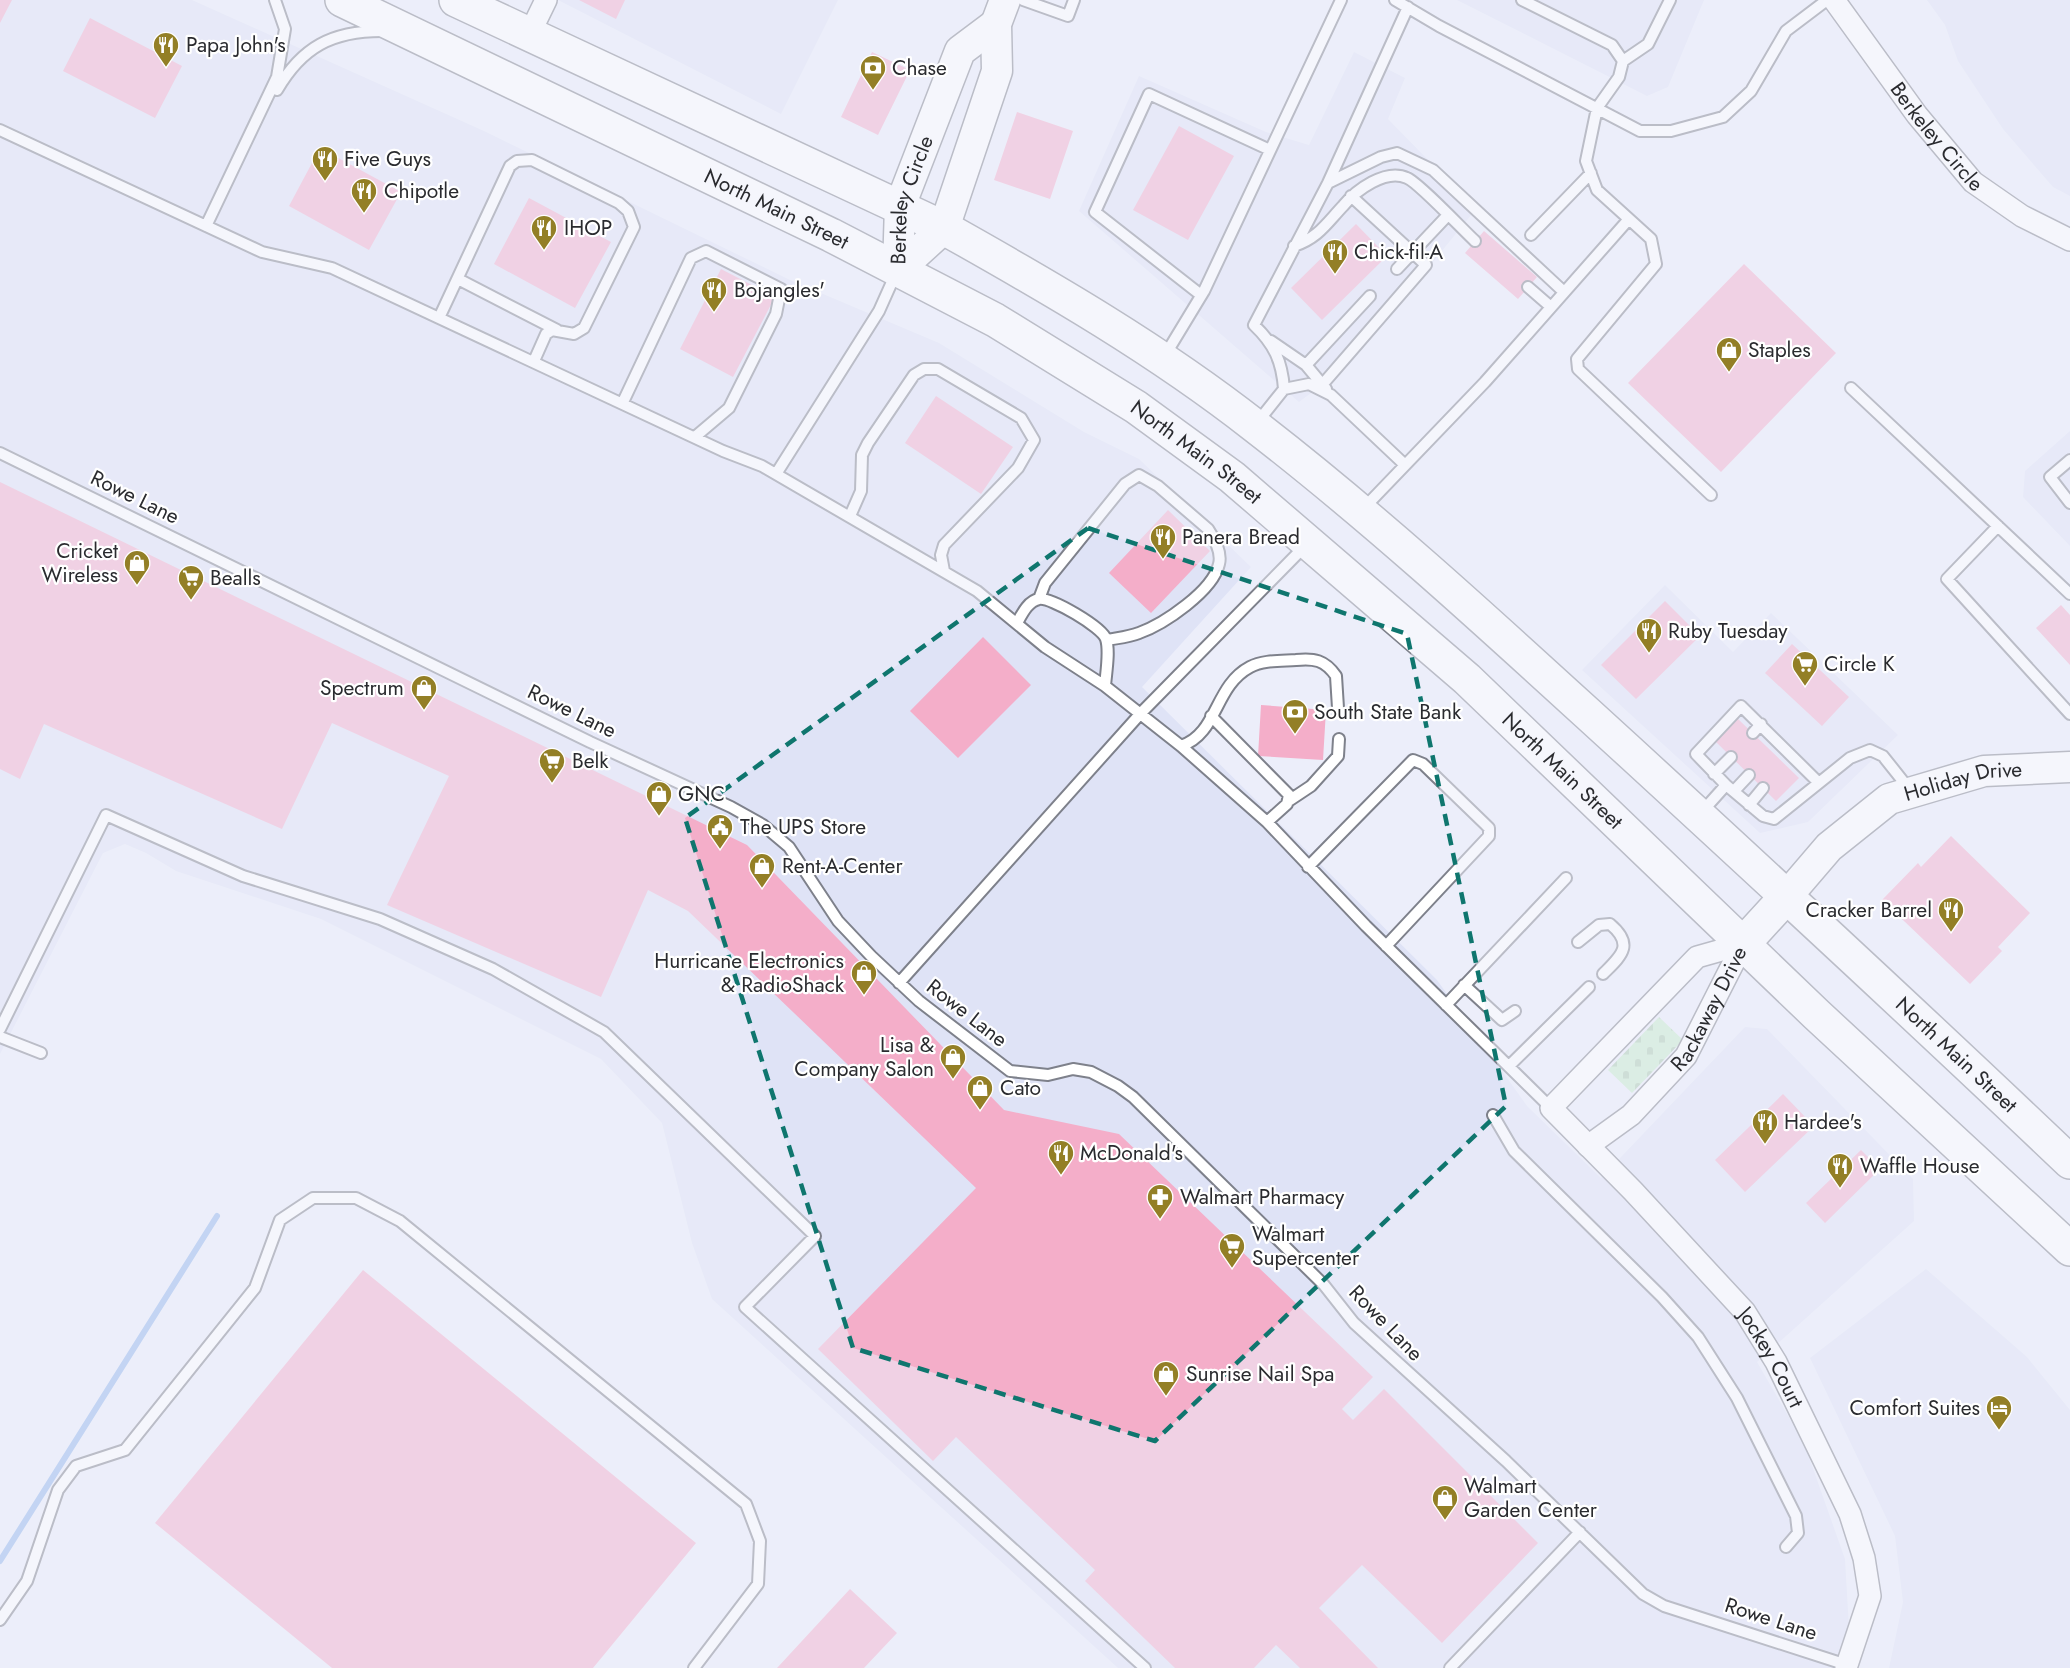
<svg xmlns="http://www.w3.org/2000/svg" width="2070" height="1668" viewBox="0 0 2070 1668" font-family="Jost,sans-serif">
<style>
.built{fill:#dfe3f6}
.cemetery{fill:url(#cemetery-stones)}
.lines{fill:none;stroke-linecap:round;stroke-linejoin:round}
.stream{stroke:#90b4eb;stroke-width:6}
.building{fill:#f4aec9}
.lane-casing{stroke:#7e818b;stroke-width:14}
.street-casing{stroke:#7e818b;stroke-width:24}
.secondary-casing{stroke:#7e818b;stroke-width:33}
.primary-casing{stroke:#7e818b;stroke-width:36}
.lane{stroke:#fff;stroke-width:10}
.street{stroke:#fff;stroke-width:21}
.secondary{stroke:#fff;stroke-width:30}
.primary{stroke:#fff;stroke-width:33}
.marked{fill:none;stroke:#0f766e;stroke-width:4.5;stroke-dasharray:12 8;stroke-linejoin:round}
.labels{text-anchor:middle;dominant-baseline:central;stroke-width:4.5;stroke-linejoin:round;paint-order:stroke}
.poi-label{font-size:21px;fill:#2a2b2f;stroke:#fff;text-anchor:start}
.street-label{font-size:21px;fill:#2a2b2f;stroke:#fff}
</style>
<defs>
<pattern id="cemetery-stones" width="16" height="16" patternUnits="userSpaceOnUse" patternTransform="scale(1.5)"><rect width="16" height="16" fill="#c5ebc9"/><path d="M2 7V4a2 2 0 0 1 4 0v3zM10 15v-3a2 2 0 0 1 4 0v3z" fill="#a9caad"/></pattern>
</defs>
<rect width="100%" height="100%" fill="#eceefa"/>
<path class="built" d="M0 0H192L484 131 790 280 939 343 1084 432 1139 459 1251 567 1142 687 1437 980 1527 1106 1601 1178 1745 1027 1767 1029 1913 1179 1914 1221 1757 1362 1804 1443 1845 1559 1849 1628 1837 1668H1118L712 1299 692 1243 662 1123 601 1059 321 919 176 871 146 853 125 844 103 853 0 1054Z
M558 0H838L781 114Z
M1457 0H1704L1668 87 1647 96Z
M1927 0H2070V196L2053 187 2003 129 1958 61 1945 25Z
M1354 52 1405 78 1388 119 1476 209 1350 364 1299 402 1079 211 1139 76 1266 132 1309 145Z
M2070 431V546L2023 497 2025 471Z
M1665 585 1733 652 1771 613 1898 735 1808 822 1760 833 1582 670Z
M1926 1269 2027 1357 2070 1410V1668H1889L1903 1602 1895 1536 1810 1358Z"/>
<path class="cemetery" d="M1659 1017 1683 1040 1632 1093 1608 1070Z"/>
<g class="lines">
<path class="stream" d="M0 1561 217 1216"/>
</g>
<path class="building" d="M0 0H12L0 23Z
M579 0H625L616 19Z
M90 18 182 66 155 118 63 71Z
M872 52 910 70 878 135 841 117Z
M1017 112 1073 131 1050 199 994 180Z
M1179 126 1234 156 1188 240 1133 210Z
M320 148 401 192 369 250 289 206Z
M529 198 611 242 575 308 494 264Z
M1356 224 1387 256 1322 320 1291 288Z
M1484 231 1537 277 1518 299 1465 253Z
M1744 264 1836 353 1721 472 1628 383Z
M721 269 775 297 733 377 680 349Z
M936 396 1013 447 981 494 905 443Z
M0 482 747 845 1004 1110 1119 1134 1373 1377 1342 1409 1353 1420 1384 1389 1538 1543 1442 1643 1362 1565 1319 1608 1378 1668H1300L1276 1645 1254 1668H1175L1085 1581 1095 1570 956 1437 933 1461 818 1349 976 1188 688 911 648 890 601 997 387 905 449 776 332 723 282 829 44 724 20 779 0 769Z
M1168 510 1210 551 1151 613 1109 573Z
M1665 601 1700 636 1636 699 1601 665Z
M2061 605 2070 615V665L2036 628Z
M983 637 1031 685 958 758 910 711Z
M1792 644 1849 697 1822 726 1765 673Z
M1261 705 1326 710 1323 760 1258 756Z
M1738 719 1799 778 1776 801 1716 742Z
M1951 836 2030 913 1998 947 2002 951 1970 984 1882 900 1918 863 1921 867Z
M1783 1094 1814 1126 1745 1192 1715 1160Z
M1861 1150 1880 1169 1825 1223 1806 1203Z
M363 1270 696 1543 593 1668H332L155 1523Z
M850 1589 897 1633 864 1668H777Z"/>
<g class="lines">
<g class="lane-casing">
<path id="lane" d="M1023 0 1068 16 1074 0
M1395 0 1439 26 1640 131H1671L1723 117 1751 91 1786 31 1827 0
M1623 61 1648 44 1670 0
M277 90C302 47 332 31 382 31
M0 130 262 252 332 268 723 451 762 466 977 591 1045 647 1105 686 1181 746 1267 822 1366 926 1551 1108
M1328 183 1381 157 1397 153 1433 170 1564 292
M1629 219 1651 239 1656 264 1577 359 1578 369 1711 495
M206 226 277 77 285 29 275 0
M1531 235 1591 173
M1294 246C1318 238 1326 224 1343 206 1356 190 1386 168 1407 178 1418 182 1463 230 1475 241
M1397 269 1447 216
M458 279 557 330
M1528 287 1551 307
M1201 295 1095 212 1149 94 1270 150
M439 318 510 166 517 161 532 160 619 203 628 211 634 227 584 328 574 334 552 330 546 334 534 361
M1271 341 1306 365 1326 389
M1164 357 1204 291 1341 0
M1306 365 1370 296
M1322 385 1426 265 1351 196
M1851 388 2070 594
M623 402 691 258 706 251 781 289 776 314 729 408 696 436
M1256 424 1284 389
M0 453 590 742 731 807 763 825 789 847 838 921 871 956 919 1001 1010 1071 1048 1075 1073 1069 1091 1072 1118 1086 1133 1097 1324 1285 1354 1323 1506 1461 1643 1594 1664 1606 1847 1665
M2070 460 2050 477 2070 503
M1404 464 1331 395 1309 384 1284 389C1282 361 1274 344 1254 325L1328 183 1408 7
M776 474 879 311 896 273
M1363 509 1485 382 1629 219 1597 190 1586 161 1597 108 1619 77 1623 61 1612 45 1522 0
M850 516 861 491 862 455 868 443 914 375 924 369H938L1021 418 1034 440 1018 468 944 545 941 555 944 571
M1998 526 1947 579 2070 714
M1039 599 1045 583 1125 484 1139 475 1158 486 1208 529C1214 538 1222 553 1219 564 1213 591 1164 624 1139 633 1129 637 1117 638 1107 640
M1017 623C1022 614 1028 601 1039 599 1051 597 1102 627 1106 639 1110 651 1106 673 1105 686
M1211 716 1289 795 1287 804 1267 822
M1753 733 1761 724
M1181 746C1218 734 1214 686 1250 667 1263 660 1281 661 1296 660 1314 658 1325 660 1336 676L1338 708
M1714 774 1731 757
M1726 785 1696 754 1741 706 1817 781
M1734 791 1749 775
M1290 800 1311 786 1338 756 1339 739
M1749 805 1763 788
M1700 814 1726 785 1763 816 1774 819 1850 758 1870 750 1883 756 1910 790
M1308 867 1413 760 1423 764 1485 824 1489 828V836L1386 946
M1578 942 1599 925 1610 924C1635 945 1621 956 1603 974
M899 983 1141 713 1306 545
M1464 985 1502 1020 1515 1011
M1446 1005 1566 878
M0 1029 106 815 243 876 380 919 493 969 604 1032 815 1236 745 1307 1145 1668
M0 1037 41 1053
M1509 1066 1589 987
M1493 1115 1514 1151 1662 1297 1698 1337 1737 1398 1796 1516 1798 1533 1786 1547
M0 1620 27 1581 58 1490 76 1466 125 1450 255 1288 280 1220 313 1198H356L400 1221 746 1504 760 1541 758 1584 694 1668
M1450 1668 1580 1532"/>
</g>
<g class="street-casing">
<g id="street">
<path id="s1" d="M1834 0 1917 115 1973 182 2022 216 2070 240"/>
<path d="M529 35 546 0"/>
<path id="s2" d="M1743 944 1697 957 1551 1108 1633 1191 1745 1312 1776 1362 1850 1514 1864 1558 1870 1596 1846 1668"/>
<path id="s3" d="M1588 1146 1631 1115 1686 1056 1743 944"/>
</g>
</g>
<g class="secondary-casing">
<g id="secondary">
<path d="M898 270 944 228 997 71 996 24 1005 0"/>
<path id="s4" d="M898 270 900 206 960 51 996 24"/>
<path id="s5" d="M1787 896 1829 847 1889 799 1984 771 2070 767"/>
</g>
</g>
<g class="primary-casing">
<g id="primary">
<path id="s6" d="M342 0 831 235 995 320 1136 407 1232 477 1467 679 1816 1014 2070 1249"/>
<path id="s7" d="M456 0 944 228C1051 288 1158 350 1255 426 1387 528 1510 643 1633 755 1780 890 1926 1025 2070 1162"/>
<path d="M1743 944 1787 896"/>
</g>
</g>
<use href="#lane" class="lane"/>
<use href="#street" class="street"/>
<use href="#secondary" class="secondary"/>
<use href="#primary" class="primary"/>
</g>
<path d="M0 0H2070V1668H0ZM1088 528 1407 634 1506 1106 1155 1441 853 1348 685 818Z" fill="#eceefa" fill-opacity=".55" fill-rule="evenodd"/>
<path class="marked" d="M1088 528 1407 634 1506 1106 1155 1441 853 1348 685 818Z"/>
<defs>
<g id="restaurant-pin" transform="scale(1.35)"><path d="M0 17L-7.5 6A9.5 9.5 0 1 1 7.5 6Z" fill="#937f26" stroke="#fff"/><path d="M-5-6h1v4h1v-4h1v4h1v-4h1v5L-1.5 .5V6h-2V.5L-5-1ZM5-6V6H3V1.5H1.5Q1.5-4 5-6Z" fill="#fff"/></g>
<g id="bank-pin" transform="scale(1.35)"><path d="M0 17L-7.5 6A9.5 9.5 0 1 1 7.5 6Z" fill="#937f26" stroke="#fff"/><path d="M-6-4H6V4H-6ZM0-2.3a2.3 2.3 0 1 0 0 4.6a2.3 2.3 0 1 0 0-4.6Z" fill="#fff"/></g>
<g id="shop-pin" transform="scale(1.35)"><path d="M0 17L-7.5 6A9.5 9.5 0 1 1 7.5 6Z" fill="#937f26" stroke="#fff"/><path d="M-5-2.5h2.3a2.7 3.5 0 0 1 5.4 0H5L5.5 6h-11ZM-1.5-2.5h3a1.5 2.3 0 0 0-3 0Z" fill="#fff"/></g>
<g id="supermarket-pin" transform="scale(1.35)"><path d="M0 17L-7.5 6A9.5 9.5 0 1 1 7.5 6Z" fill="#937f26" stroke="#fff"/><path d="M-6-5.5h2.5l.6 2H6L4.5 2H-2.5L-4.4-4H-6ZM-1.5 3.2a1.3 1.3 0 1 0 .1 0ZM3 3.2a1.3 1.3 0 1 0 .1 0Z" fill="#fff"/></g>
<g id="civic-pin" transform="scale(1.35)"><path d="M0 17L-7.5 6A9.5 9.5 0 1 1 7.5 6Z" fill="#937f26" stroke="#fff"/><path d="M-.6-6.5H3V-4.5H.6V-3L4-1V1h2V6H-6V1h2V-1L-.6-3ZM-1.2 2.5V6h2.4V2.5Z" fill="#fff"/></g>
<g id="pharmacy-pin" transform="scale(1.35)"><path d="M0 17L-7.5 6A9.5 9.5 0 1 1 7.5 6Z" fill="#937f26" stroke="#fff"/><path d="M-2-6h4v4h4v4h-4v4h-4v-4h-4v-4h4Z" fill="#fff"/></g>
<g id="hotel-pin" transform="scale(1.35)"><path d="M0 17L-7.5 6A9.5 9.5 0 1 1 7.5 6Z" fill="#937f26" stroke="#fff"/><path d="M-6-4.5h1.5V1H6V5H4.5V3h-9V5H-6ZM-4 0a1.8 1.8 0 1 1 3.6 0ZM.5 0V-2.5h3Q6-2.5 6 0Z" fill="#fff"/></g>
</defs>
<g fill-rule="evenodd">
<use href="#restaurant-pin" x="166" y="45"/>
<use href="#bank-pin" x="873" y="68"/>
<use href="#restaurant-pin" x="325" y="159"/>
<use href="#restaurant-pin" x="364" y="191"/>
<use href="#restaurant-pin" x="544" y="228"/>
<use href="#restaurant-pin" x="1335" y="252"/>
<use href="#restaurant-pin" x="714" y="290"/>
<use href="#shop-pin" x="1729" y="350"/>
<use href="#restaurant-pin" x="1163" y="537"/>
<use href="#shop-pin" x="137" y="563"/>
<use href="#supermarket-pin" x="191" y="578"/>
<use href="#restaurant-pin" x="1649" y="631"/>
<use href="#supermarket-pin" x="1805" y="664"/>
<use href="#shop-pin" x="424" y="688"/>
<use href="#bank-pin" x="1295" y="712"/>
<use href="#supermarket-pin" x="552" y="761"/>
<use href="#shop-pin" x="659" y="794"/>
<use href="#civic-pin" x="720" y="827"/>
<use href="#shop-pin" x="762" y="866"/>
<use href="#restaurant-pin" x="1951" y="910"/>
<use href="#shop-pin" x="864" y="973"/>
<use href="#shop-pin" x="953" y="1057"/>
<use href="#shop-pin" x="980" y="1088"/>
<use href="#restaurant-pin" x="1765" y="1122"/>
<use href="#restaurant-pin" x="1061" y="1153"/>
<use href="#restaurant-pin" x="1840" y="1166"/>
<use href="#pharmacy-pin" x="1160" y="1197"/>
<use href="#supermarket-pin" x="1232" y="1246"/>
<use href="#shop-pin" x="1166" y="1374"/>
<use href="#hotel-pin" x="1999" y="1408"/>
<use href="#shop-pin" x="1445" y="1498"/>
</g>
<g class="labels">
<g class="poi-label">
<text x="186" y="45">Papa John's</text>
<text x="892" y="68">Chase</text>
<text x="344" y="159">Five Guys</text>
<text x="384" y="191">Chipotle</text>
<text x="564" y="228">IHOP</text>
<text x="1354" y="252">Chick-fil-A</text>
<text x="734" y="290">Bojangles'</text>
<text x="1748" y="350">Staples</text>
<text x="1182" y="537">Panera Bread</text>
<text x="118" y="551" text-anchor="end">Cricket<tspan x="118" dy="24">Wireless</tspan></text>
<text x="210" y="578">Bealls</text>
<text x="1668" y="631">Ruby Tuesday</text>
<text x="1824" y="664">Circle K</text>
<text x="404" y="688" text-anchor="end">Spectrum</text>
<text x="1314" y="712">South State Bank</text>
<text x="572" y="761">Belk</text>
<text x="678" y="794">GNC</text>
<text x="740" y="827">The UPS Store</text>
<text x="782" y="866">Rent-A-Center</text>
<text x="1932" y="910" text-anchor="end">Cracker Barrel</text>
<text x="844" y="961" text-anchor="end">Hurricane Electronics<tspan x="844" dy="24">&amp; RadioShack</tspan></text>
<text x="934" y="1045" text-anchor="end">Lisa &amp;<tspan x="934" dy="24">Company Salon</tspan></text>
<text x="1000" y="1088">Cato</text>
<text x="1784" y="1122">Hardee's</text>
<text x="1080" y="1153">McDonald's</text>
<text x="1860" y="1166">Waffle House</text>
<text x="1180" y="1197">Walmart Pharmacy</text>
<text x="1252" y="1234">Walmart<tspan x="1252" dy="24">Supercenter</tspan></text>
<text x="1186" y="1374">Sunrise Nail Spa</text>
<text x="1980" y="1408" text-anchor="end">Comfort Suites</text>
<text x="1464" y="1486">Walmart<tspan x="1464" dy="24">Garden Center</tspan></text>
</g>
<g class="street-label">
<text stroke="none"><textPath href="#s1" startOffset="171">Berkeley Circle</textPath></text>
<text stroke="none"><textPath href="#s4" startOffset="72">Berkeley Circle</textPath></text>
<text stroke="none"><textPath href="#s6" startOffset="482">North Main Street</textPath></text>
<text stroke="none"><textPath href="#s6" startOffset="968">North Main Street</textPath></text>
<text transform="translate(135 497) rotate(26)">Rowe Lane</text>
<text transform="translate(572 711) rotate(26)">Rowe Lane</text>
<text stroke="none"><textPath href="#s6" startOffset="1454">North Main Street</textPath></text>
<text stroke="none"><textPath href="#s5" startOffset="218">Holiday Drive</textPath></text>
<text stroke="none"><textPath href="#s3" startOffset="186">Rackaway Drive</textPath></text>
<text transform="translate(967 1013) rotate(38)">Rowe Lane</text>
<text stroke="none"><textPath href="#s7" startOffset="1850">North Main Street</textPath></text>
<text transform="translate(1386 1323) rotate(46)">Rowe Lane</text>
<text stroke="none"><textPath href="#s2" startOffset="592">Jockey Court</textPath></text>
<text transform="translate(1771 1619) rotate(18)">Rowe Lane</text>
</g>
</g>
</svg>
